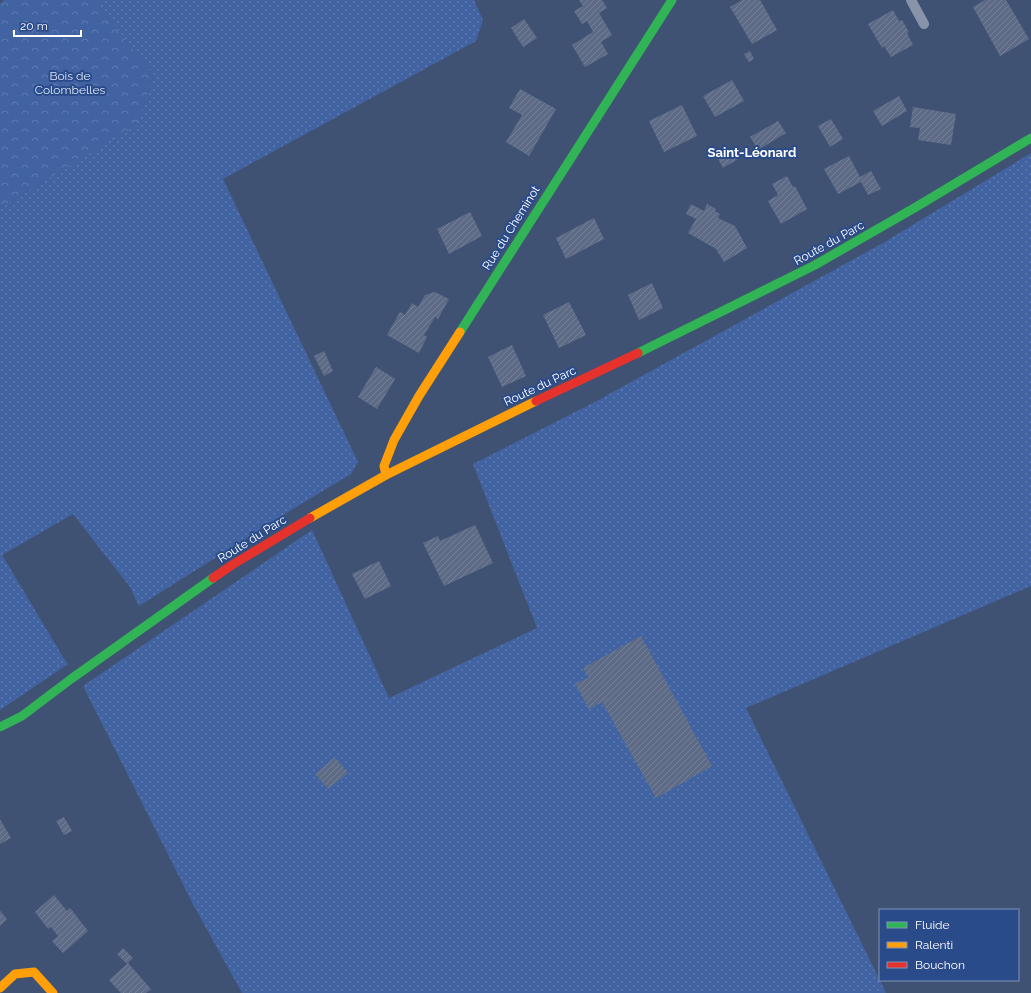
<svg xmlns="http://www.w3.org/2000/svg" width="1031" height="993" viewBox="0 0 1031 993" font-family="Raleway,sans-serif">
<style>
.grass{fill:url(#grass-dots)}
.forest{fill:url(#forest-crowns)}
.building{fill:url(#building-hatch)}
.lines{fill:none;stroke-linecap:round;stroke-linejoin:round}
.lane{stroke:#8793a9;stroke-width:10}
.fast{stroke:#30b455;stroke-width:9}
.slow{stroke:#ff9f0a;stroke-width:9}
.jam{stroke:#e5322d;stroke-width:9}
.labels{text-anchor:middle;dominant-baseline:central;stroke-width:4;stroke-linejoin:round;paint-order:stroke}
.park-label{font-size:12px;fill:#dce6f7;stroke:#2a4b8a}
.street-label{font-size:12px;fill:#fff;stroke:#2a4b8a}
.neighbourhood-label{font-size:13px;font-weight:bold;fill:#fff;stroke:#2a4b8a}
</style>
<defs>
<pattern id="grass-dots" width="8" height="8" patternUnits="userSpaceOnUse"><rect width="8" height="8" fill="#4263a1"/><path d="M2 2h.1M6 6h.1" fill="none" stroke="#5e7aaf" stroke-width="1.8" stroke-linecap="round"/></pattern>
<pattern id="forest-crowns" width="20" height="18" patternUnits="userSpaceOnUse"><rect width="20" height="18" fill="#4263a1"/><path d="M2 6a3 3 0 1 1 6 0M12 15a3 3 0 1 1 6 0" fill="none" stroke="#5e7aaf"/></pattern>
<pattern id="building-hatch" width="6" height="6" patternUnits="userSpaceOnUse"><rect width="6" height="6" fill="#5d6b86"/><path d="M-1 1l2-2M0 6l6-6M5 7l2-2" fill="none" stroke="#758198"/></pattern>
</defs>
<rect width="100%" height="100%" fill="#405274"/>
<path class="grass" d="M100 0H474L483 20 476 41 223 179 358 462 351 474 301 504 139 606 130 587 73 514 2 555 63 657 68 664 0 710V208L137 124 154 75 100 8Z
M1031 153V586L746 708 886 993H242L194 906 83 686 312 530 389 698 537 628 473 464 593 403 883 243Z"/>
<path class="forest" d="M4 0H100V8L154 75 137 125 0 208V4Z"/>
<path class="building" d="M579 0H602L607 8 599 13 612 35 601 42 608 54 585 67 572 45 593 32 587 21 582 24 574 11 583 6Z
M742 0H760L777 30 752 44 730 7Z
M985 0H1006L1029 39 1000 56 973 7Z
M893 10 899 21 902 20 909 32 907 33 913 45 891 57 884 46 882 48 868 24Z
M524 19 537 38 523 47 511 28Z
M750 51 754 59 749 62 744 54Z
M732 80 744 101 715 117 703 96Z
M520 89 556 109 529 156 506 142 522 115 509 108Z
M899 96 907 111 882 126 873 111Z
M682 105 697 136 664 152 649 121Z
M913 107 956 114 951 145 918 140 920 128 910 127Z
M831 119 843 139 830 147 818 126Z
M778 121 786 133 758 150 750 137Z
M733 149 738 159 723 168 717 157Z
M849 156 860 177 871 171 881 189 868 195 861 182 838 194 824 169Z
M787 176 793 187 795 186 807 209 781 224 768 201 778 195 772 184Z
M691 204 704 211 707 204 716 209 715 211 720 214 718 218 735 226 747 248 724 262 716 249 688 233 696 219 686 214Z
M470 212 482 236 449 254 437 229Z
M594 218 604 239 566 259 556 238Z
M652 283 663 308 639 320 628 295Z
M435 292 449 299 438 319 435 317 424 335 427 337 419 353 387 335 400 312 405 315 412 303 418 307 425 295Z
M569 302 586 335 559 348 543 315Z
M512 345 526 376 502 387 488 357Z
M324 351 333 371 324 376 314 356Z
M376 367 395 379 377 409 358 397Z
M475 525 493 563 444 586 423 543 438 536 440 541Z
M379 561 391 586 365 599 352 574Z
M641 636 712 766 656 798 602 702 589 709 575 684 589 677 583 668Z
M335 757 348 773 328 789 315 774Z
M64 817 72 831 64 835 56 821Z
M0 819 11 838 0 844Z
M54 895 67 911 70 908 88 931 63 953 52 941 58 936 51 927 48 929 35 912Z
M0 911 7 919 0 926Z
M123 948 133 958 128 963 151 989 146 993H121L109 980 127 964 117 954Z"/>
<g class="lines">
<path class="lane" d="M911 0 924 24"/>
<path class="fast" d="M460 332 672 0
M638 353 815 265 916 207 1031 138
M0 727 22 716 71 679 213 578"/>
<path class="slow" d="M386 475 384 466 394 440 419 396 460 332
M310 518 386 475 536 401
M0 988 15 974 34 972 53 993"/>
<path class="jam" d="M536 401 638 353
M213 578 232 565 310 518"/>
</g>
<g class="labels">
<g class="park-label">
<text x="70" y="76">Bois de<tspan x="70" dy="14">Colombelles</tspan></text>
</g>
<g class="street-label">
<text transform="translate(511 228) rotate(-58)">Rue du Cheminot</text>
<text transform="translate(829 243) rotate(-29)">Route du Parc</text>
<text transform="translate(540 386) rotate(-25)">Route du Parc</text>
<text transform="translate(252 539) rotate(-32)">Route du Parc</text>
</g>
<g class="neighbourhood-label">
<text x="752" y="152">Saint-Léonard</text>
</g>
</g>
<rect x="879" y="909" width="140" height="72" fill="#2a4b8a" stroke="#7f93b9"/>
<rect x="887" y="922" width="20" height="6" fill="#30b455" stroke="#7f93b9"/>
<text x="915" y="929" font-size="12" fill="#ffffff">Fluide</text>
<rect x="887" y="942" width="20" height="6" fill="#ff9f0a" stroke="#7f93b9"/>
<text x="915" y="949" font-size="12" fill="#ffffff">Ralenti</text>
<rect x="887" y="962" width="20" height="6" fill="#e5322d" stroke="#7f93b9"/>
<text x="915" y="969" font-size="12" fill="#ffffff">Bouchon</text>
<path d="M14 30v6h67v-6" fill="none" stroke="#ffffff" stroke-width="2"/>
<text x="20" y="30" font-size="12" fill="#ffffff" stroke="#2a4b8a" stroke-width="3" paint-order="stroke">20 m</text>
</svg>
